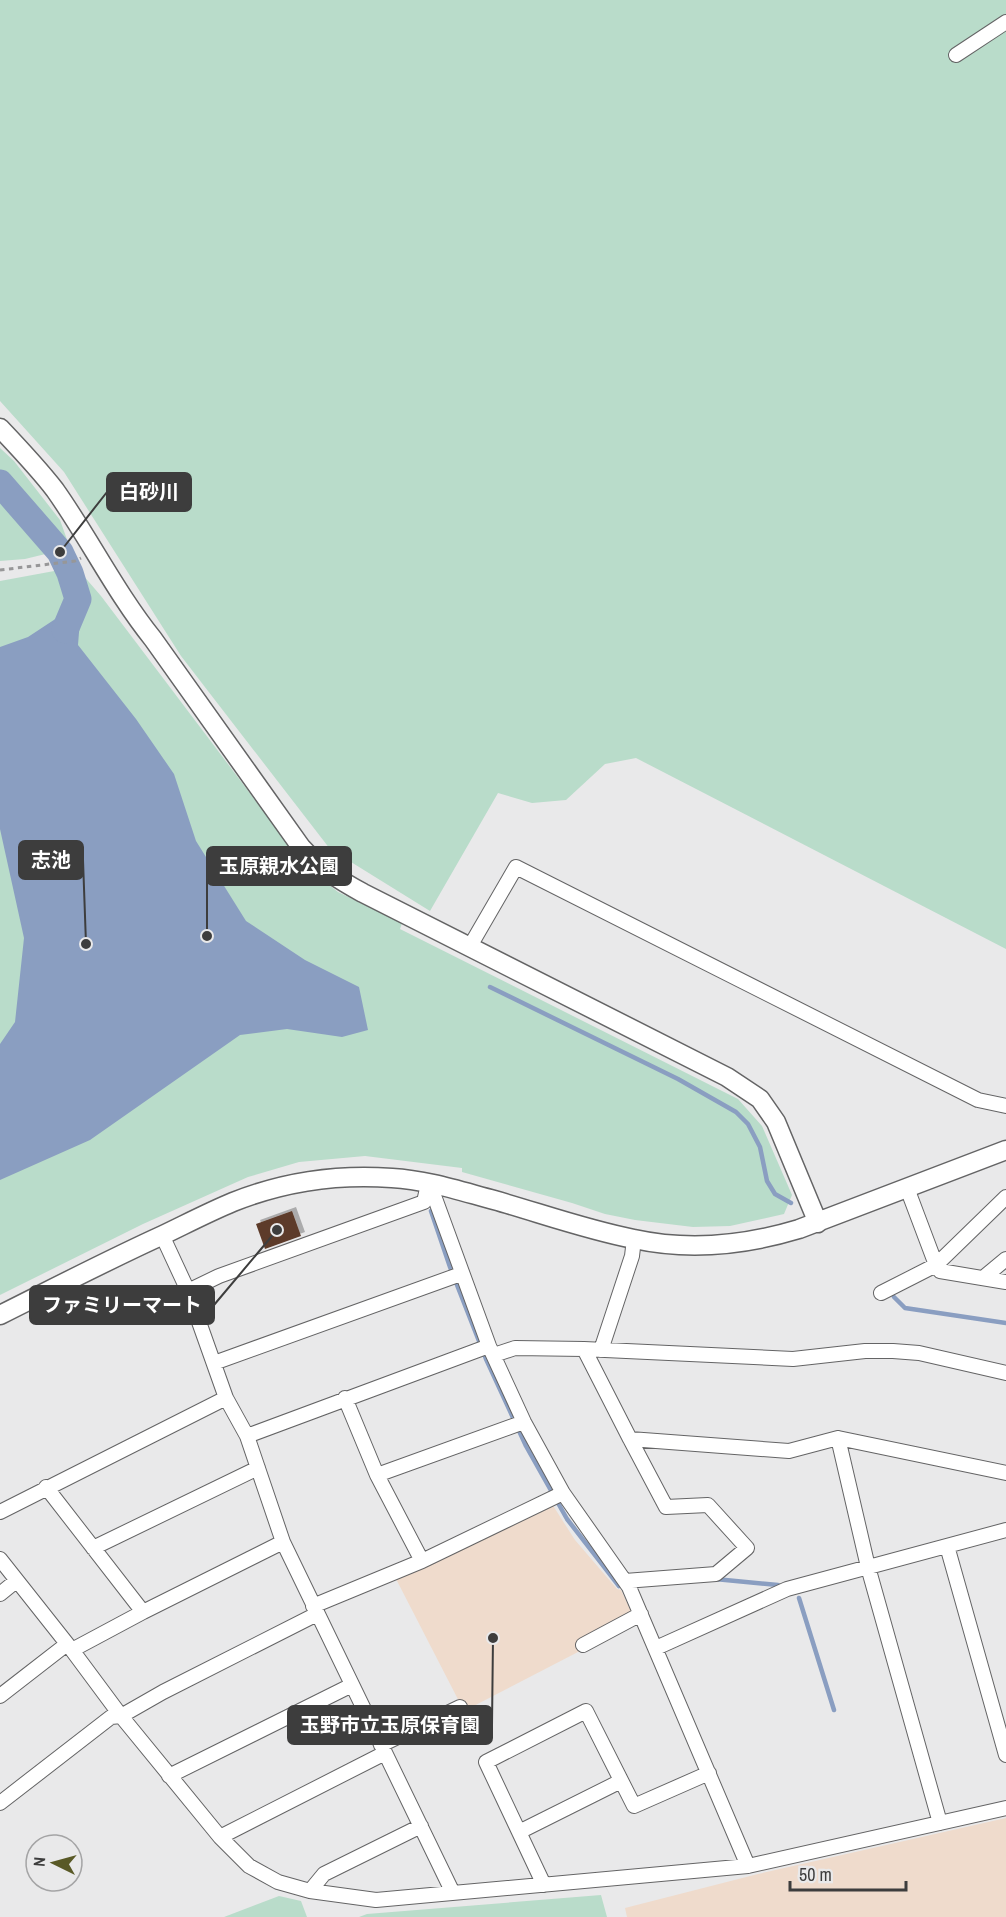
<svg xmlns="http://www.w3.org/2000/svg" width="1006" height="1917" viewBox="0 0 1006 1917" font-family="'Archivo Narrow','Noto Sans JP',sans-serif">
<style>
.education{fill:#efdbcc}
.green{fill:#b9dcca}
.water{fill:#8a9ec1}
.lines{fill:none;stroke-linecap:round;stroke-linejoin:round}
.stream{stroke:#8a9ec1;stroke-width:4.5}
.river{stroke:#8a9ec1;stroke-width:27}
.building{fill:#5d3a29;filter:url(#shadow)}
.minor-casing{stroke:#646465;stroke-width:16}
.tertiary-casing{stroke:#646465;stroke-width:21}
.path{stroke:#979798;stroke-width:3;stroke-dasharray:4.5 4.5;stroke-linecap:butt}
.minor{stroke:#fff;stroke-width:14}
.tertiary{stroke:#fff;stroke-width:18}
.leader{fill:none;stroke:#3d3d3d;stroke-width:2}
.callout-dot{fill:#3d3d3d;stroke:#e9e9ea;stroke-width:2}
.callout{fill:#3d3d3d;stroke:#3d3d3d;stroke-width:2}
.callout-label{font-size:20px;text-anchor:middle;font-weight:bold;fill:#fff}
</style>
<defs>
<filter id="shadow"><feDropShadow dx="4" dy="-4" stdDeviation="0" flood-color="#0004"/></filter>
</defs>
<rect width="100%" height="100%" fill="#e9e9ea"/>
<path class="education" d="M552 1504 575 1540 617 1589 621 1590 636 1622 464 1711 395 1577Z
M1006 1818V1917H627L625 1908 758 1874Z"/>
<path class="green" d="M0 0H1006V949L636 758 605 764 566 800 532 803 498 793 430 911 330 849 181 656 64 472 0 401Z
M0 448 14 461 60 520 70 548 25 559 0 561Z
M76 567 101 596 305 866 338 892 402 923 400 929 738 1099 762 1126 792 1195 784 1214 730 1226 693 1227 635 1220 605 1214 572 1203 462 1172V1168L365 1156 299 1162 248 1177 143 1224 0 1295V581Z
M601 1895 607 1917H359L367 1914Z
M279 1896 301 1901 307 1917H224Z"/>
<path class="water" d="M82 594 78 645 136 719 174 774 196 841 246 921 305 960 359 987 368 1030 342 1037 287 1029 240 1035 90 1140 0 1180V1044L15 1022 24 938 0 829V647L28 637 69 610 70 601Z"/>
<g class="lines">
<path class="stream" d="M490 987 678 1079 736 1112 748 1124 760 1147 767 1181 775 1194 791 1203
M431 1211 450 1267 486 1359 526 1446 567 1519 619 1586
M894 1297 905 1308 1006 1323
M715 1579 778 1585
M799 1598 834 1710"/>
<path class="river" d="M0 483 60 552 70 573 78 599 65 630"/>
</g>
<path class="building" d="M292 1211 301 1236 265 1249 256 1224Z"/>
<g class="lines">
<g class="minor-casing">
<path id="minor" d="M956 55 1006 22
M469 948 516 867 978 1100 1006 1106
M429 1182 489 1346 524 1422 563 1493 629 1587 748 1866
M907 1188 936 1265 940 1271 1006 1282
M162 1235 188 1291 226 1398 247 1436 283 1542 453 1893
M983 1278 1006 1259
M188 1291 219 1276 424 1202 428 1184
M881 1293 936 1265 1006 1197
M584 1349 630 1439 789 1451 838 1438 1006 1473
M601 1350 632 1256 634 1239
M494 1355 515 1348 584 1349 793 1359 865 1351H893L919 1353 1006 1373
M214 1363 461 1274
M345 1398 377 1475 422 1561
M247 1436 489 1346
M838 1438 868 1567 940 1823
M377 1475 524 1422
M46 1487 143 1612
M0 1512 226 1398
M947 1546 1006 1755
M93 1548 258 1468
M0 1559 72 1650 121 1716 220 1837 249 1866 278 1882 310 1891 376 1900 748 1866 1006 1808
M625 1581 716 1574 747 1548 708 1505 666 1507 630 1439
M0 1594 16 1581
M313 1606 422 1561 563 1493
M583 1645 641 1614
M656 1648 787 1589 1006 1530
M72 1650 143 1612 283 1542
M0 1696 67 1644
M381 1745 460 1707
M169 1776 352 1685
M0 1803 111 1717 121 1716 163 1692 317 1614
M519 1832 621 1781
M220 1837 385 1753
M544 1885 486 1762 586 1711 634 1806 709 1773
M310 1891 324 1874 421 1826"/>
</g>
<g class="tertiary-casing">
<path id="tertiary" d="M0 428C19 448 38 468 55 490 89 538 116 593 153 639L301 847C320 868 339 880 363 893L727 1077 760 1099 776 1122 818 1223
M0 1315C54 1288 108 1260 163 1235 186 1224 209 1212 233 1202 283 1182 338 1174 392 1178 427 1180 460 1191 494 1200 540 1213 587 1230 634 1239 689 1251 746 1245 799 1229L1006 1150"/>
</g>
<path class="path" d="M0 570 75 561 81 558"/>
<use href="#minor" class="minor"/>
<use href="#tertiary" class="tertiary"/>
</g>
<path class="leader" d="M60 552L107 492M86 944L83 860M207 936L207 866M277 1230L214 1305M493 1638L492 1725"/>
<g class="callout-dot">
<circle cx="60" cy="552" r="6"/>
<circle cx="86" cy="944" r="6"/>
<circle cx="207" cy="936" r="6"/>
<circle cx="277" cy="1230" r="6"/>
<circle cx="493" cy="1638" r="6"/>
</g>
<g class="callout">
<rect x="107" y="473" width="84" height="38" rx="6"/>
<rect x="19" y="841" width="64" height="38" rx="6"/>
<rect x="207" y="847" width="144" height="38" rx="6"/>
<rect x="30" y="1286" width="184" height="38" rx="6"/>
<rect x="288" y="1706" width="204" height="38" rx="6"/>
</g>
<g class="callout-label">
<text x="149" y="499">白砂川</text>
<text x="51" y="867">志池</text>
<text x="279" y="873">玉原親水公園</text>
<text x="122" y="1312">ファミリーマート</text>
<text x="390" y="1732">玉野市立玉原保育園</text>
</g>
<g transform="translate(54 1863) rotate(275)"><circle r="28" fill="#e9e9ea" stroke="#a4a4a5" stroke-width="1.5"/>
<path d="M0-4.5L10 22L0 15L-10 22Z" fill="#595926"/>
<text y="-9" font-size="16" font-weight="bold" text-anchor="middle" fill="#3d3d3d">N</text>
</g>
<path d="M790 1881v9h116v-9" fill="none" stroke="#3d3d3d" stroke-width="3"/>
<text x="799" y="1881" font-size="18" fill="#3d3d3d" stroke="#e9e9ea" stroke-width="4.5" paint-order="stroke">50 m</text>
</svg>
